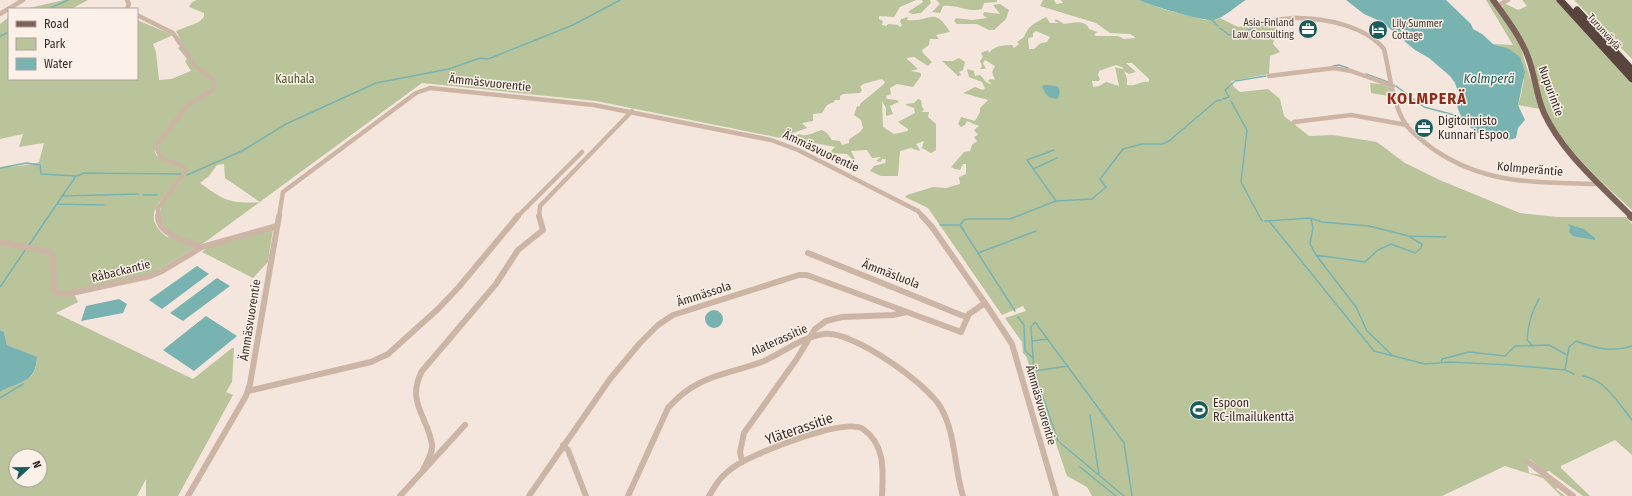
<svg xmlns="http://www.w3.org/2000/svg" width="1632" height="496" viewBox="0 0 1632 496" font-family="'Fira Sans Condensed',sans-serif">
<style>
.green{fill:#b9c49a;fill-rule:evenodd}
.water{fill:#78b3b1}
.lines{fill:none;stroke-linecap:round;stroke-linejoin:round}
.stream{stroke:#78b3b1;stroke-width:1.5}
.minor-far1{stroke:#cdb5a6;stroke-width:4.5}
.minor{stroke:#cdb5a6;stroke-width:6}
.major-far1{stroke:#7c6158;stroke-width:6}
.major{stroke:#7c6158;stroke-width:8}
.highway{stroke:#5a453e;stroke-width:7}
.labels{text-anchor:middle;dominant-baseline:central;stroke-width:3;stroke-linejoin:round;paint-order:stroke}
.far-poi-label{font-size:10px;fill:#392c28;stroke:#fbf1e8;text-anchor:end}
.far-street-label{font-size:10px;fill:#392c28;stroke:#fbf1e8}
.park-label{font-size:12px;fill:#4b592a;stroke:#fbf1e8}
.street-label{font-size:12px;fill:#392c28;stroke:#fbf1e8}
.poi-label{font-size:12px;fill:#392c28;stroke:#fbf1e8;text-anchor:start}
.water-label{font-size:13px;font-style:italic;fill:#1a5d5c;stroke:#fbf1e8}
.near-street-label{font-size:14px;fill:#392c28;stroke:#fbf1e8}
.district-label{font-size:16px;font-weight:bold;letter-spacing:1px;fill:#8d2d1b;stroke:#fbf1e8}
</style>
<rect width="100%" height="100%" fill="#f4e6dc"/>
<path class="green" d="M64 0H88L71 9H25Z
M197 0H916L900 7 894 17 879 16V19L883 21 882 25 886 26 888 24 898 25 900 27 902 25 900 22 901 19 908 17 907 20C931 23 933 5 950 32L936 35 939 39H930L929 45 922 50 923 53 932 62 928 66 914 57 906 58 918 69 911 71 921 73V76L913 87 897 84 890 88 891 94 886 96 887 99 897 100 899 102 890 106 893 114 886 116V108L882 101 883 127 894 134 908 131V129L898 122 915 113 914 108 906 105V104L914 103 918 99 921 100 922 107 924 109 922 112H929L928 117 936 124V150L931 153 922 148 924 141 916 144 920 150 919 151 911 148 900 151 898 176H881L870 171 874 166 885 163 886 159H882L881 162 876 161 881 157 872 158 867 150 851 151 855 159 853 160 847 154 829 153 835 147 797 140 795 136 799 134C807 138 815 131 822 130L827 133 832 140 840 141 842 145 849 143V140C853 135 859 135 863 128L861 120 854 115 857 106 859 107 861 103 884 84 885 82 882 79 863 84 860 87 862 90 860 93 843 94 840 96V100H835L834 102 827 105 822 113 813 114V121L802 123 807 128 793 133 790 140 596 101 422 83 208 240 163 267 150 274 74 294 78 302 56 313 193 379 232 348H234L232 382 226 392 233 395 178 496H146V479L137 496H0V392C19 381 36 384 37 358L7 345 4 332 0 330V168L33 164 39 162 44 143 19 147 23 134 0 139V24L9 17V79H137V20L173 35 153 44 156 52 159 80 171 79 191 71 185 61 187 59 178 48 183 45 176 31 199 22 204 17V13L189 7 192 2ZM215 84 213 91 190 104 159 143C156 161 172 161 185 166L187 171C176 196 140 208 175 236L167 237C133 210 174 195 184 172L182 167C174 164 164 163 157 156 148 146 170 126 176 120 181 114 185 106 192 101 198 96 208 95 213 88L212 85ZM224 164 225 178 260 202C229 204 224 200 200 183L209 176 217 165ZM16 456H40V480H16Z
M922 0H930L931 3 921 13 912 14 908 12 923 2Z
M936 0H997V2L984 3 982 9C969 13 957 4 943 6L940 13 932 12 940 4Z
M1043 0H1054L1056 4 1063 3 1061 0H1139L1163 9 1205 20H1216L1220 18 1238 27 1274 21 1277 27 1273 44 1280 52 1270 56 1269 74 1231 81 1234 87 1240 92 1268 89 1280 99 1284 116 1309 136 1333 135 1377 142 1405 163 1442 181 1520 213 1557 217H1626L1632 224V455L1615 440 1561 466V468L1590 496H1583L1549 471 1545 472 1530 459 1527 461 1529 473 1541 475 1558 487 1556 489 1565 496H1561L1543 478 1505 466 1442 496H1092L1087 487 1067 476 1026 356 1023 353 1022 342 1005 318 1026 311 1023 306 1002 315 928 208 905 197 907 195 933 187 946 188 960 184 959 177 966 174V164H963L960 170 955 169 951 167 964 152 970 151 972 145 977 141 974 137 978 135 974 130 979 126 967 121 965 125 961 127 958 124 961 117 975 121 980 112V108L988 100 963 93 975 87 983 90 985 88 982 82 969 77 967 69 974 71 975 76 980 75C984 78 985 84 992 84L988 81 990 79 995 80 992 72 995 66 985 60 983 63 986 69H980L982 66 980 61 983 57 981 53 988 50 989 53C995 45 1004 45 1012 45L1014 48 1019 44 1017 42 1024 37C1028 25 1036 23 1046 17L1050 23H1059L1054 21 1056 19 1064 24C1072 23 1085 19 1089 29L1097 32 1094 35 1096 36H1118L1124 39 1136 38 1130 34 1110 33 1096 23 1040 6ZM1036 31 1050 37 1047 42 1041 43 1034 49H1029L1028 38 1033 37V33ZM1126 63H1132L1149 79V82C1141 80 1135 87 1127 85V78L1124 71 1129 74 1136 72ZM1116 65 1124 68 1122 69 1115 67 1119 86 1106 82 1099 86 1093 87 1092 81H1099L1100 79 1098 75 1099 71Z
M1486 0H1491L1509 26 1520 46 1540 109 1518 105C1528 71 1529 57 1494 44L1513 45Z
M1522 0H1557L1632 84V210C1603 183 1571 155 1550 120 1539 100 1537 77 1529 56 1523 40 1511 24 1502 8L1504 3 1518 10 1527 6Z
M1574 0H1632V59Z
M1000 4 1009 10 1006 19 994 30H989L977 24H957L954 21 956 18 972 20 987 18 983 15 984 12 1000 14 993 5Z
M959 58 965 62 963 70 959 72 961 75 958 76 942 61H953Z
M1370 83 1382 84 1393 89 1394 97 1371 93Z
M273 229 268 262 253 278 202 252 210 246Z"/>
<path class="water" d="M1139 0H1246C1237 5 1224 18 1214 20 1205 22 1149 5 1139 0Z
M1346 0H1446L1471 24 1473 29 1482 34 1493 44 1509 49 1520 57 1525 72 1518 105 1525 120 1518 128 1516 138C1490 147 1456 126 1456 97L1459 94 1455 83 1450 76 1429 58 1415 50 1382 22 1364 14Z
M1045 85 1057 86C1061 90 1060 95 1057 99 1047 98 1046 95 1042 86Z
M1568 224 1584 229 1595 238V240L1573 236 1569 232 1570 227Z
M197 266 209 274 162 309 149 300Z
M217 278 230 286 183 321 170 313Z
M119 299 127 304 123 313 81 321 86 306Z
M705 319a9 9 0 1 1 18 0a9 9 0 1 1-18 0Z
M206 316 237 336 194 371 163 350Z
M0 330 4 332 7 345 37 357C36 384 19 381 0 392Z"/>
<g class="lines">
<path class="stream" d="M48 9 68 0
M1212 20 1218 26
M1220 28 1229 35 1243 33 1259 24
M0 36 9 32
M1333 66 1339 65 1348 68
M1366 74 1388 82
M1235 81 1266 76
M1396 86 1424 107 1462 117
M1223 99 1229 97 1225 90 1234 82
M1231 101 1247 130 1241 182 1262 221
M1054 150 1027 160 1056 201
M0 168 26 163 40 165 41 174 76 176 29 245
M1033 169 1057 158
M187 175 242 151 286 124 376 83 449 69 480 58 488 59 573 25 620 0
M77 176 84 173 182 174
M143 195H157
M63 196 138 194
M57 204 104 205
M1311 219 1313 228 1310 244 1316 255 1356 307 1367 331 1391 354
M1265 221 1310 218 1322 222 1369 226 1409 236 1446 237
M1269 221 1374 351 1425 364 1450 362 1510 365 1565 370 1574 374
M940 225H960L1015 311
M960 225 964 220 969 219H1010L1056 201 1092 199 1106 187 1100 179 1123 149 1142 144H1162L1169 141 1216 101 1221 100
M978 253 1036 231
M1316 255 1365 262 1378 250 1391 244 1415 253 1421 248 1422 244 1410 237
M0 287 26 249
M1018 317 1024 325 1025 351 1033 358
M1032 341 1048 339
M1533 346 1527 340C1528 325 1531 312 1539 299
M1441 362 1442 359 1469 352 1505 356 1515 346 1549 345 1567 355
M1565 370 1569 347 1576 341C1595 348 1612 353 1632 346
M1034 371 1068 366
M1583 376C1606 380 1618 403 1632 420
M0 398 23 384
M1090 415 1099 475
M1080 467 1116 496
M1124 496 1058 441 1034 371 1031 327 1035 322 1124 443 1132 496"/>
<path class="minor-far1" d="M127 0 129 4 127 9
M1497 6 1508 0
M0 14 23 0
M137 15 173 33 196 67 213 79 214 88 212 91 189 104 158 143 157 149 161 158 184 167 186 171 158 208V217
M1251 24C1266 22 1281 18 1297 18 1325 18 1365 26 1384 49 1390 74 1392 103 1406 125 1414 135 1425 143 1436 151 1489 186 1540 182 1600 184
M1269 76 1334 68 1351 71 1393 86
M1294 122 1351 115 1407 125
M279 217 283 192 416 93 430 88 594 105 771 140 798 150 918 211 923 217
M517 217 582 152
M539 217 540 206 632 111"/>
<path class="minor" d="M158 216C158 235 188 242 202 247
M0 242 50 252 53 256 54 289 57 293 67 294 150 276 162 271 202 247 277 226
M808 253 966 317
M985 303 1012 344 1056 496
M248 391 371 362 388 354 438 309 458 288 518 216
M563 445 568 450 586 496
M1527 461 1573 496
M742 462 740 452 744 433 796 360 815 329 826 321 842 317 893 315 907 312
M423 470C427 462 433 453 432 444 427 416 406 401 422 371L496 284 518 250 543 230 539 216
M188 496 246 396 250 384 279 216
M400 496 465 425
M529 496 610 379 640 343 658 325 673 315 799 275H807L961 332 969 314 985 303 932 227 922 216
M628 496 668 408C698 374 725 376 764 361 784 352 802 337 824 334 852 330 928 384 941 408 956 434 954 468 963 496
M709 496C713 490 717 481 723 476 728 471 736 465 742 462 762 451 845 417 863 429 886 445 883 472 882 496"/>
<path class="major-far1" d="M1493 0C1506 18 1520 36 1528 57 1535 75 1536 95 1544 113 1563 154 1601 185 1632 217"/>
<path class="major" d="M1631 216 1632 217"/>
<path class="highway" d="M1560 0 1632 79
M1577 10 1632 70"/>
</g>
<defs>
<g id="office-disc" transform="scale(1)"><circle r="9.5" fill="#1a5d5c" stroke="#fbf1e8"/><path d="M-6-3h4V-5.5h4V-3h4V5H-6ZM-1-4.5V-3h2v-1.5ZM-6 0V1H6V0Z" fill="#fff"/></g>
<g id="hotel-disc" transform="scale(1)"><circle r="9.5" fill="#1a5d5c" stroke="#fbf1e8"/><path d="M-6-4.5h1.5V1H6V5H4.5V3h-9V5H-6ZM-4 0a1.8 1.8 0 1 1 3.6 0ZM.5 0V-2.5h3Q6-2.5 6 0Z" fill="#fff"/></g>
<g id="stadium-disc" transform="scale(1)"><circle r="9.5" fill="#1a5d5c" stroke="#fbf1e8"/><path d="M0-5a6.5 5 0 1 0 0 10a6.5 5 0 1 0 0-10ZM-3.5-1.8h7v3.6h-7Z" fill="#fff"/></g>
</defs>
<g fill-rule="evenodd">
<use href="#office-disc" x="1308" y="29"/>
<use href="#hotel-disc" x="1378" y="30"/>
<use href="#office-disc" x="1424" y="128"/>
<use href="#stadium-disc" x="1199" y="410"/>
</g>
<g class="labels">
<g class="far-poi-label">
<text x="1294" y="23">Asia-Finland<tspan x="1294" dy="12">Law Consulting</tspan></text>
<text x="1392" y="24" text-anchor="start">Lily Summer<tspan x="1392" dy="12">Cottage</tspan></text>
</g>
<g class="far-street-label">
<text transform="translate(1604 32) rotate(48)">Turunväylä</text>
</g>
<g class="park-label">
<text x="295" y="79">Kauhala</text>
</g>
<g class="street-label">
<text transform="translate(490 83) rotate(6)">Ämmäsvuorentie</text>
<text transform="translate(1551 91) rotate(70)">Nupurintie</text>
<text transform="translate(821 151) rotate(25)">Ämmäsvuorentie</text>
<text transform="translate(1530 169) rotate(5)">Kolmperäntie</text>
<text transform="translate(121 271) rotate(-14)">Råbackantie</text>
<text transform="translate(891 274) rotate(21)">Ämmäsluola</text>
<text transform="translate(704 294) rotate(-18)">Ämmässola</text>
<text transform="translate(250 320) rotate(-81)">Ämmäsvuorentie</text>
<text transform="translate(779 340) rotate(-24)">Alaterassitie</text>
<text transform="translate(1041 405) rotate(74)">Ämmäsvuorentie</text>
</g>
<g class="poi-label">
<text x="1438" y="121">Digitoimisto<tspan x="1438" dy="14">Kunnari Espoo</tspan></text>
<text x="1213" y="403">Espoon<tspan x="1213" dy="14">RC-ilmailukenttä</tspan></text>
</g>
<g class="water-label">
<text x="1489" y="78">Kolmperä</text>
</g>
<g class="near-street-label">
<text transform="translate(799 429) rotate(-19)">Yläterassitie</text>
</g>
<g class="district-label">
<text x="1427" y="98">KOLMPERÄ</text>
</g>
</g>
<rect x="8" y="8" width="130" height="72" fill="#fbf1e8" stroke="#ada29b"/>
<rect x="16" y="21" width="20" height="6" fill="#7c6158" stroke="#ada29b"/>
<text x="44" y="28" font-size="12" fill="#392c28">Road</text>
<rect x="16" y="38" width="20" height="12" fill="#b9c49a" stroke="#ada29b"/>
<text x="44" y="48" font-size="12" fill="#392c28">Park</text>
<rect x="16" y="58" width="20" height="12" fill="#78b3b1" stroke="#ada29b"/>
<text x="44" y="68" font-size="12" fill="#392c28">Water</text>
<g transform="translate(28 468) rotate(68)"><circle r="19" fill="#fbf1e8" stroke="#ada29b"/>
<path d="M0-3L7 15L0 10L-7 15Z" fill="#1a5d5c"/>
<text y="-6" font-size="11" font-weight="bold" text-anchor="middle" fill="#392c28">N</text>
</g>
</svg>
